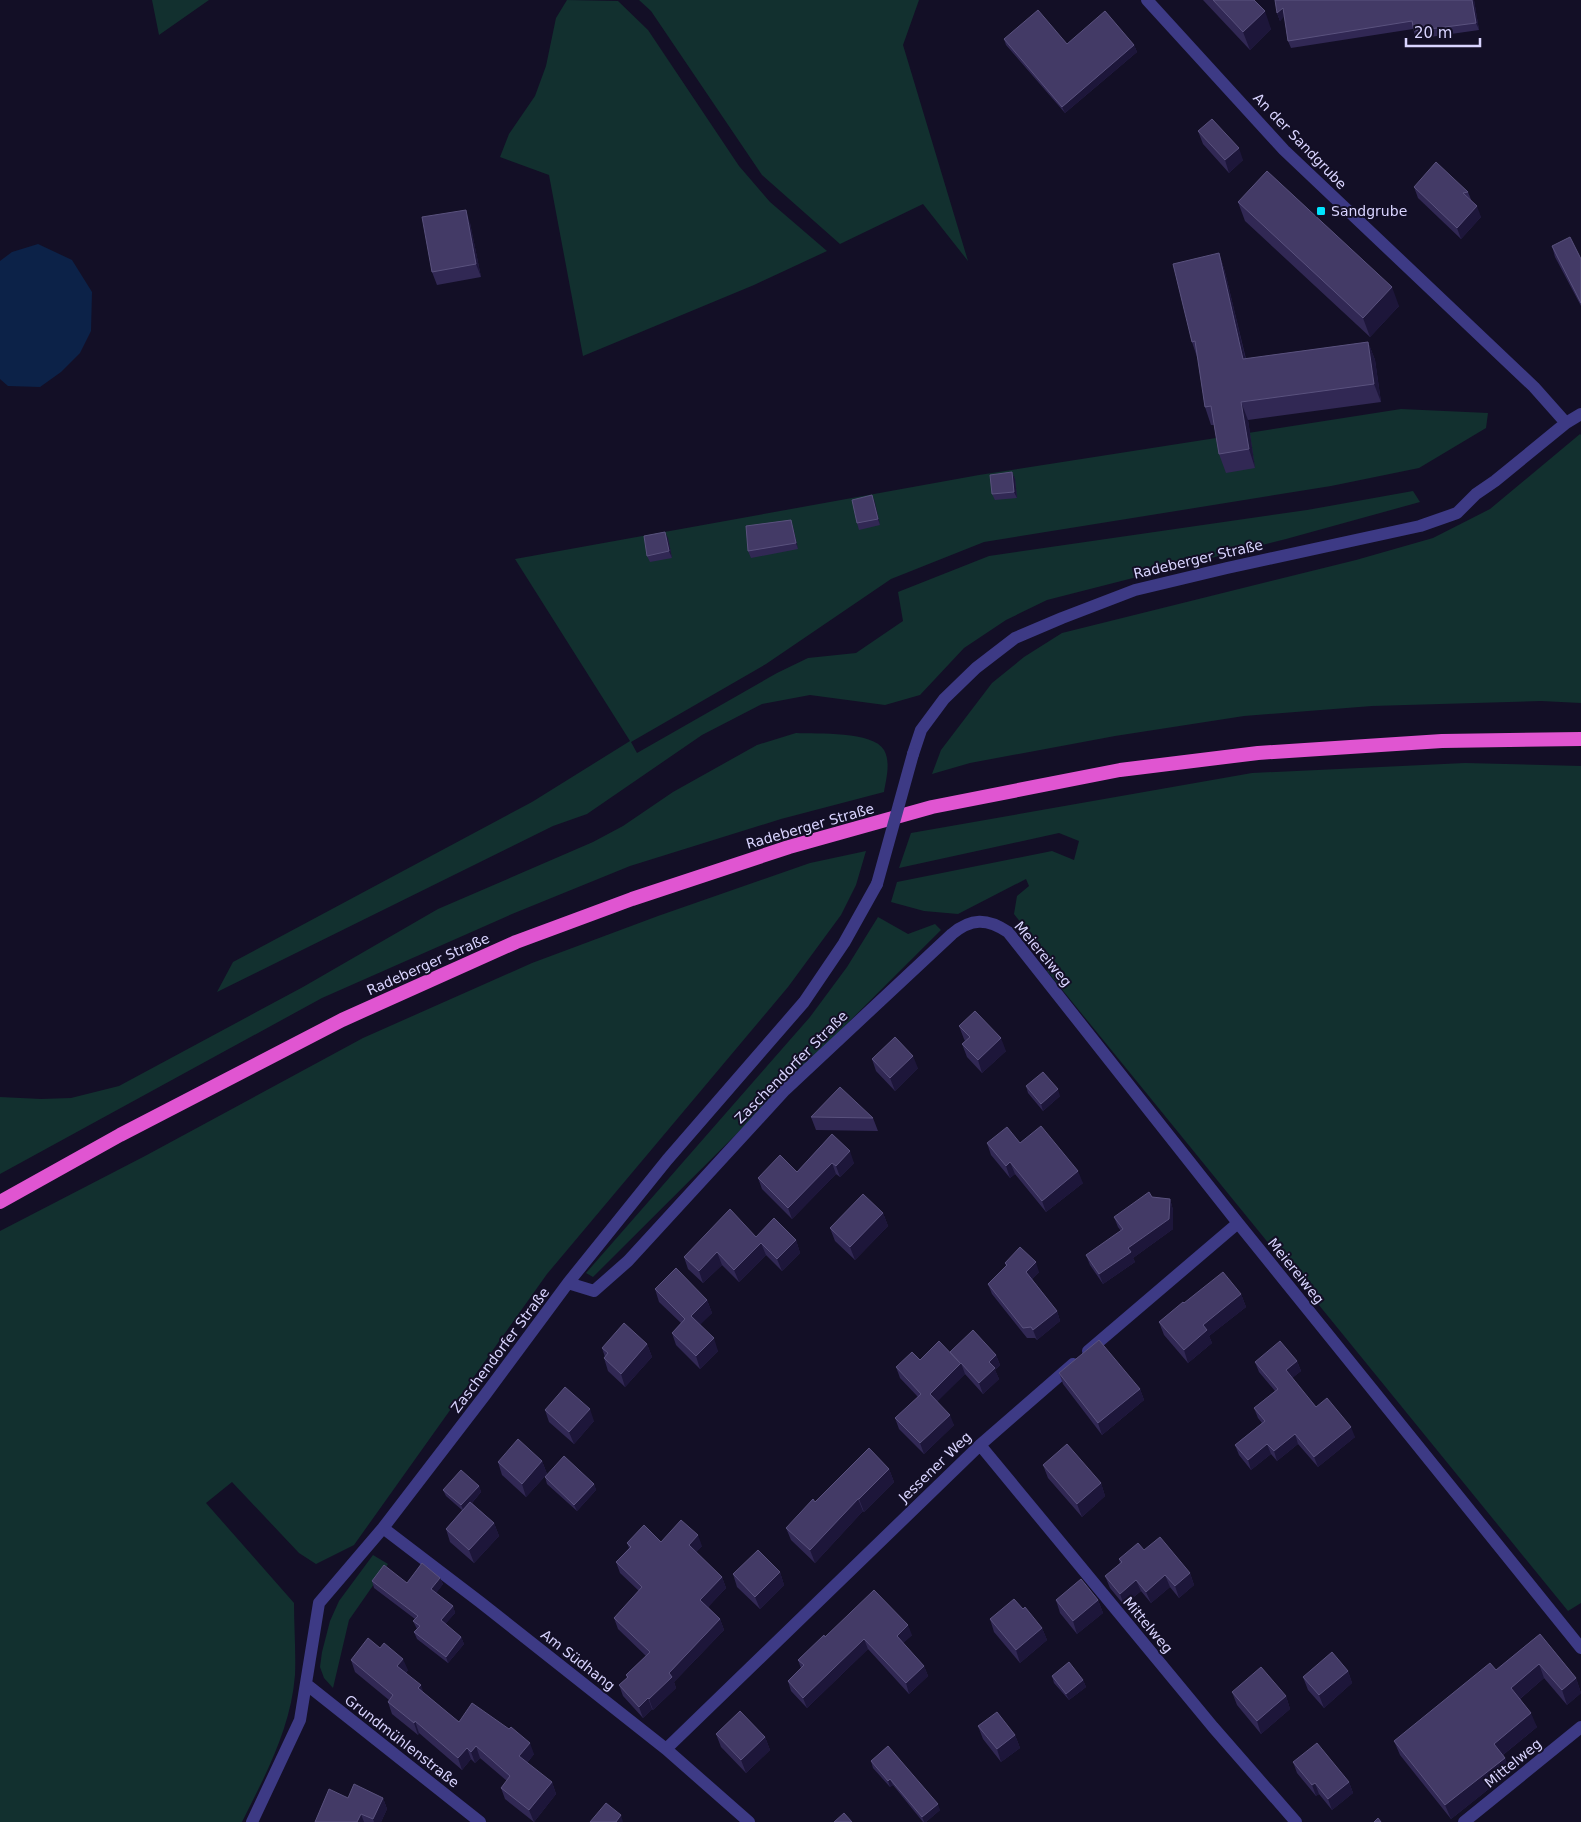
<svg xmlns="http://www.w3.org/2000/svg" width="1581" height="1822" viewBox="0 0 1581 1822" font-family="'DejaVu Sans',sans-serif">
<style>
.green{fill:#12302f}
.water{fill:#0c2248}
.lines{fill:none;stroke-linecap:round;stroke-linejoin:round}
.minor{stroke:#3d3a85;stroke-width:12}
.trunk{stroke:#e055d1;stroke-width:14}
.minor-bridge{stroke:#3d3a85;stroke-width:12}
.wall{fill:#312854}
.shaded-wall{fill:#1d163a}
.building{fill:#433a66;stroke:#5a527e}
.poi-dot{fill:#00e5ff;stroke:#130f26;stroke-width:2}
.labels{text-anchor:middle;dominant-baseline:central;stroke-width:4;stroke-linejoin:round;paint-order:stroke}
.street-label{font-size:14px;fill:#d9d4ff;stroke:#130f26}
.poi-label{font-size:14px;fill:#d9d4ff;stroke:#130f26;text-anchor:start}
</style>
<rect width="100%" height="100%" fill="#130f26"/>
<path class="green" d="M152 0H209L159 35Z
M567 0 618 1 648 30 739 166 770 202 827 251 754 285 583 356 549 175 500 157 509 134 535 96 546 66 556 18Z
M639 0H919L903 45 968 261 923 204 840 244 762 175 651 11Z
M1401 409 1488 413 1486 428 1419 468 1331 486 984 542 891 579 766 664 631 742 637 753 777 673 808 658 856 653 903 621 898 592 989 556 1307 510 1413 491 1420 502 1286 539 1047 600 1006 620 964 648 920 695 885 705 810 695 762 704 702 735 587 814 553 826 217 992 233 962 532 802 630 741 515 559 979 475Z
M1580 434 1581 435V703L1541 701 1372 706 1244 716 1115 736 970 763 932 774 941 750 992 683 1024 657 1062 633 1356 560 1433 538 1490 509Z
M796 733C817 734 873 731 884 750 891 762 886 780 884 792L781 819 630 866 512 914 322 998 0 1174V1097L41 1099 71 1098 119 1086 303 987 438 909 593 842 623 826 673 792 757 745Z
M1465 763 1581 766V1603L1568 1611 1047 971 1053 964 1014 914 1017 896 1029 886 1026 879 958 914 924 911 891 902 897 882 1052 851 1074 860 1079 841 1059 833 899 868 911 833 1252 773Z
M866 851 856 885 841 915 788 987 547 1274 354 1545 316 1564 299 1553 232 1482 206 1503 294 1603C294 1627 296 1652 295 1675 291 1728 265 1776 242 1822H0V1231L145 1156 363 1038 532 963 658 916 810 863Z
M878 917 908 934 935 924 941 930 593 1277 586 1273 810 1017 847 967Z
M373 1555 388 1564 349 1620 333 1688 324 1678 320 1667 322 1652 330 1621 339 1601Z"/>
<path class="water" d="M38 244 72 260 92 292 91 331 80 353 61 372 40 387 8 386 0 379V261L12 252Z"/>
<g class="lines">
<path class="minor" d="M1147 0 1284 150 1534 387 1566 423
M913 754 921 730 944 699 976 668 1015 638 1062 618 1135 590 1227 568 1420 526 1457 513 1476 494 1495 481 1566 423 1581 414
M568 1283 594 1291 628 1261 785 1090 952 934C971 918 987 918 1008 932L1238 1223 1581 1648
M1088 1351 1238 1223
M980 1445 1213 1727 1296 1822
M383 1528 480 1602 666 1749 749 1822
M306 1684 480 1822
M666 1749 980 1445 1073 1364
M252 1822 300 1720 319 1603 383 1528 485 1395 568 1283 667 1160 804 1002 844 943 877 884
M1464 1822 1581 1727"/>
<path class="trunk" d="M0 1202 120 1135 342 1020 516 942 632 899 789 847 932 807 1120 770 1258 753 1442 741 1581 739"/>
<path class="minor-bridge" d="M877 884 913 754"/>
</g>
<path class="wall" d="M1203 0H1254L1271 29 1250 50Z
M1474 0 1479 30 1416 39 1413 29 1291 48 1288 41 1284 16 1280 21 1277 13Z
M1004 39 1067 44 1134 45 1137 52 1065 113 1006 45Z
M1198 131 1243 160 1229 173 1203 144Z
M1414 187 1468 192 1472 202 1481 217 1461 239 1418 198Z
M1238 202 1399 306 1370 337 1245 221Z
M470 223 481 277 437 285 432 272Z
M1552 246 1581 259V306L1555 257Z
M1219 253 1225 272 1246 359 1368 342 1375 360 1381 402 1248 420 1255 468 1226 473 1219 454 1214 425H1211L1205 407 1198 360 1192 342Z
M1012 472 1015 479 1017 498 995 500 992 494Z
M872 495 880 525 859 530 857 523Z
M793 527 798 549 751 558 748 551Z
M668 538 672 558 650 562 647 556Z
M959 1026 1006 1051 982 1073 967 1057 962 1044 965 1041 964 1039Z
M872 1059 918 1068 895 1091 876 1071Z
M1026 1086 1060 1096 1043 1111 1028 1093Z
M811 1117 873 1118 878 1131 816 1130Z
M832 1134 854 1163 840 1177 836 1174 792 1219 762 1189 758 1178 797 1172Z
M987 1143H1020L1083 1183 1046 1212 1015 1174 1010 1178 991 1155Z
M1152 1197 1170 1199 1173 1210V1229L1133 1258 1135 1262 1103 1284 1090 1265 1086 1255 1121 1231 1118 1227 1114 1217Z
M883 1213 888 1226 855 1260 835 1241 830 1228Z
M756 1237 796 1240 800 1253 782 1271 766 1255 739 1282 722 1265 703 1283 688 1269 684 1257Z
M1005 1263 1039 1272 1032 1279 1057 1311 1060 1321 1037 1340 1035 1338H1027L992 1294 988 1284 1006 1266Z
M655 1289 707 1300 712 1313 700 1324 718 1351 700 1369 676 1345 672 1333 681 1323 659 1302Z
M1241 1294 1246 1307 1209 1336 1212 1343 1188 1363 1164 1335 1159 1322 1184 1303Z
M647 1344 652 1357 625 1387 608 1371 604 1358 605 1357 602 1348Z
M996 1355 1000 1365 995 1370 999 1379 983 1394 965 1374 937 1401 954 1425 924 1454 899 1429 895 1418 918 1397 900 1378 896 1367 920 1360Z
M1297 1361 1301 1371 1292 1378 1316 1407 1355 1437 1318 1467 1298 1444 1277 1461 1271 1454 1251 1470 1239 1455 1235 1445 1262 1423 1258 1418 1254 1408 1275 1391 1259 1372 1255 1362Z
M1059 1373 1140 1389 1144 1400 1102 1435 1063 1384Z
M545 1410 594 1421 574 1444 549 1422Z
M542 1461 547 1474 526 1497 502 1475 498 1462Z
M1043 1465 1101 1483 1105 1496 1082 1517 1048 1478Z
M889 1469 894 1482 864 1512 863 1511 815 1563 791 1540 786 1528 815 1502Z
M545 1477 594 1484 596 1490 577 1511 547 1484Z
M479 1486 481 1492 472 1503 494 1523 499 1536 474 1563 450 1542 446 1529 462 1510 446 1496 443 1490Z
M661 1542 702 1546 696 1552 722 1577 726 1588 708 1607 720 1619 724 1630 674 1682 676 1688 653 1710 652 1709 643 1718 623 1696 619 1685 627 1678 626 1675 646 1656 618 1629 614 1618 639 1591 620 1573 616 1562 629 1548 627 1543Z
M1144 1550 1190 1573 1194 1585 1179 1598 1170 1587 1151 1603 1141 1591 1124 1605 1110 1588 1105 1576 1120 1563 1119 1559Z
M780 1572 784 1585 760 1609 737 1587 733 1574Z
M440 1578 443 1584 436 1593 453 1606 455 1613 445 1624 461 1637 464 1644 448 1663 417 1639 414 1632 417 1629 413 1621 415 1619 374 1588 372 1581 407 1583Z
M1056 1600H1098L1103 1613 1077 1634 1060 1613Z
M1023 1609 1042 1628 1047 1640 1020 1663 994 1632 990 1619Z
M1540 1634 1576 1678 1581 1693 1567 1705 1544 1678 1520 1699 1537 1727 1503 1755 1505 1758 1510 1772 1451 1819 1400 1755 1394 1741 1496 1670Z
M912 1635 903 1643 924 1666 928 1676 909 1694 868 1649 807 1708 791 1691 788 1681 801 1668 798 1660 825 1637Z
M351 1660 408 1670 406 1673 424 1693 459 1722 534 1754 527 1763 552 1782 556 1794 534 1822 505 1799 501 1788 507 1781 480 1758 475 1763 471 1759 462 1770 419 1733 418 1735 392 1714 388 1702 389 1700 355 1672Z
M1348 1671 1352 1683 1324 1708 1308 1690 1303 1677Z
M1052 1676 1083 1680 1086 1687 1069 1700 1054 1683Z
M1232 1692 1286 1696 1290 1709 1261 1734 1237 1705Z
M978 1726 1015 1735 1020 1748 1001 1762 983 1739Z
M716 1734 765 1737 770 1750 746 1773 721 1747Z
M871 1761 940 1810 926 1822H923L893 1785 890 1787 873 1768Z
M1293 1762 1349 1782 1353 1793 1332 1810 1319 1794 1316 1796 1297 1773Z
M348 1798H383L387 1809 381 1822H315Z"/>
<path class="shaded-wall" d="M1472 0H1474L1479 30 1476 23Z
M1283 8 1286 15 1280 21 1277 13Z
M1265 11 1271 29 1250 50 1243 32Z
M1134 45 1137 52 1065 113 1062 107Z
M1239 148 1243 160 1229 173 1225 160Z
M1477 206 1481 217 1461 239 1457 228Z
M466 210 470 223 481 277 476 264Z
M1219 253 1225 272 1250 378 1243 359Z
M1392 287 1399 306 1370 337 1363 318Z
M1368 342 1375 360 1381 402 1374 384Z
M1241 402 1248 420 1255 468 1249 449Z
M1012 472 1015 479 1017 498 1014 492Z
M872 495 875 502 880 525 878 519Z
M791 520 793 527 798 549 796 543Z
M665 532 668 538 672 558 669 551Z
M1001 1038 1006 1051 982 1073 978 1060Z
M913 1056 918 1068 895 1091 890 1078Z
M1058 1089 1060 1096 1043 1111 1041 1104Z
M850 1151 854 1163 840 1177 836 1166Z
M1010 1162 1015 1174 1010 1178 1006 1166Z
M832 1163 836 1174 792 1219 788 1208Z
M1078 1171 1083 1183 1046 1212 1042 1201Z
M1170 1199 1173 1210V1229L1133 1258 1135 1262 1103 1284 1099 1274 1128 1248Z
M883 1213 888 1226 855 1260 850 1247Z
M796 1240 800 1253 782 1271 777 1259Z
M761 1243 766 1255 739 1282 734 1270Z
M717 1252 722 1265 703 1283 699 1271Z
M1036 1262 1039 1272 1029 1282 1026 1272Z
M1241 1294 1246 1307 1209 1336 1212 1343 1188 1363 1184 1350 1203 1325Z
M707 1300 712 1313 696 1329 691 1316Z
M1057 1311 1060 1321 1037 1340 1033 1330Z
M714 1338 718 1351 700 1369 696 1356Z
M647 1344 652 1357 625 1387 621 1374Z
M996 1355 1000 1365 995 1370 999 1379 983 1394 979 1383 989 1362Z
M1297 1361 1301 1371 1290 1380 1286 1370Z
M961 1363 965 1374 934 1405 930 1394Z
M1140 1389 1144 1400 1102 1435 1098 1423Z
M590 1409 594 1421 574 1444 569 1432Z
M950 1415 954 1425 924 1454 920 1443Z
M1351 1427 1355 1437 1318 1467 1314 1457Z
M1295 1434 1298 1444 1277 1461 1274 1451Z
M1267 1444 1271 1454 1251 1470 1248 1460Z
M542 1461 547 1474 526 1497 522 1484Z
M889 1469 894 1482 864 1512 859 1499Z
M1101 1483 1105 1496 1082 1517 1077 1504Z
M594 1484 596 1490 577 1511 574 1505Z
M479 1486 481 1492 464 1512 461 1505Z
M858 1499 863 1511 815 1563 810 1550Z
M494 1523 499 1536 474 1563 469 1550Z
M698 1535 702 1546 693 1556 689 1545Z
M780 1572 784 1585 760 1609 755 1597Z
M1190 1573 1194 1585 1179 1598 1175 1586Z
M1165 1575 1170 1587 1151 1603 1146 1592Z
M722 1577 726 1588 704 1611 700 1600Z
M440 1578 443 1584 434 1596 431 1589Z
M1136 1580 1141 1591 1124 1605 1120 1594Z
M1098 1600 1103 1613 1077 1634 1073 1621Z
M453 1606 455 1613 443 1627 441 1620Z
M720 1619 724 1630 674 1682 676 1688 653 1710 649 1699 669 1673Z
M908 1625 912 1635 900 1646 897 1636Z
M1042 1628 1047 1640 1020 1663 1016 1650Z
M461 1637 464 1644 448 1663 446 1657Z
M864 1639 868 1649 807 1708 803 1698Z
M403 1659 408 1670 401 1678 397 1666Z
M1539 1664 1544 1678 1516 1702 1511 1688Z
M924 1666 928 1676 909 1694 906 1683Z
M1348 1671 1352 1683 1324 1708 1319 1695Z
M1576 1678 1581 1693 1567 1705 1562 1690Z
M1083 1680 1086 1687 1069 1700 1066 1694Z
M421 1685 425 1697 418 1688Z
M1286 1696 1290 1709 1261 1734 1257 1721Z
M648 1698 652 1709 643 1718 639 1707Z
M1531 1713 1537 1727 1499 1758 1494 1744Z
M415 1721 419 1733 418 1735 414 1723Z
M1015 1735 1020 1748 1001 1762 997 1749Z
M765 1737 770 1750 746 1773 741 1760Z
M530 1743 534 1754 523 1768 519 1756Z
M476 1746 480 1758 475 1763 471 1752Z
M467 1748 471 1759 462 1770 458 1758Z
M1505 1758 1510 1772 1451 1819 1445 1805Z
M890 1779 893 1785 890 1787 888 1781Z
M552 1782 556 1794 534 1822 529 1810Z
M1349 1782 1353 1793 1332 1810 1328 1799Z
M1315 1783 1319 1794 1316 1796 1312 1785Z
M383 1798 387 1809 381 1822H374L373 1819Z
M938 1804 940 1810 926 1822H924L922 1817Z
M361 1814 364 1822H357Z
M621 1815 623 1822H616Z"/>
<path class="building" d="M1213 0H1254L1265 11 1243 32Z
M1275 0H1472L1476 23 1414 31 1412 21 1288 41 1283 8 1277 13Z
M1038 10 1067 44 1105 11 1134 45 1062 107 1004 39Z
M1212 119 1239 148 1225 160 1198 131Z
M1436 162 1468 192 1463 193 1477 206 1457 228 1414 187Z
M1267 171 1392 287 1363 318 1238 202Z
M466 210 476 264 432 272 422 217Z
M1570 237 1581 259V303L1552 246Z
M1219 253 1243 359 1368 342 1374 384 1241 402 1249 449 1219 454 1211 406 1205 407 1195 341 1192 342 1173 264Z
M1012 472 1014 492 992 494 990 475Z
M872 495 878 519 857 523 852 500Z
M791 520 796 543 748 551 746 526Z
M665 532 669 551 647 556 644 536Z
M975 1011 1001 1038 978 1060 962 1044 970 1037 959 1026Z
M895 1037 913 1056 890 1078 872 1059Z
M1043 1072 1058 1089 1041 1104 1026 1086Z
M840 1087 873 1118 811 1117Z
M1041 1126 1078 1171 1042 1201 1010 1162 1006 1166 987 1143 1007 1127 1020 1143Z
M832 1134 850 1151 836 1166 832 1163 788 1208 758 1178 780 1155 797 1172Z
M1149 1192 1152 1197 1170 1199 1169 1219 1128 1248 1131 1252 1099 1274 1086 1255 1123 1229 1114 1217Z
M863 1194 883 1213 850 1247 830 1228Z
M730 1209 756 1237 774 1218 796 1240 777 1259 761 1243 734 1270 717 1252 699 1271 684 1257Z
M1020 1247 1036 1262 1026 1272 1057 1311 1033 1330 1031 1327 1023 1328 988 1284 1007 1265 1005 1263Z
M676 1268 707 1300 691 1316 714 1338 696 1356 672 1333 685 1319 655 1289Z
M1223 1272 1241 1294 1203 1325 1207 1330 1184 1350 1159 1322 1183 1302 1184 1303Z
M624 1323 647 1344 621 1374 604 1358 608 1353 602 1348Z
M973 1330 996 1355 989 1362 995 1368 979 1383 961 1363 930 1394 950 1415 920 1443 895 1418 921 1394 896 1367 912 1352 920 1360 939 1341 960 1363 950 1352Z
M1099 1340 1140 1389 1098 1423 1059 1373Z
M1280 1341 1297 1361 1286 1370 1316 1407 1327 1398 1351 1427 1314 1457 1295 1434 1274 1451 1267 1444 1248 1460 1235 1445 1265 1421 1254 1408 1278 1389 1255 1362Z
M565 1387 590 1409 569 1432 545 1410Z
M518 1439 542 1461 522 1484 498 1462Z
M1067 1444 1101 1483 1077 1504 1043 1465Z
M869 1448 889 1469 859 1499H858L810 1550 786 1528 813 1499 815 1502Z
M564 1456 594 1484 574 1505 545 1477Z
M461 1470 479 1486 461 1505 443 1490Z
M470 1502 494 1523 469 1550 446 1529Z
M681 1520 698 1535 689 1545 722 1577 700 1600 720 1619 669 1673 672 1677 649 1699 648 1698 639 1707 619 1685 628 1677 626 1675 650 1652 614 1618 642 1587 616 1562 631 1547 627 1543 644 1525 661 1542Z
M1160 1537 1190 1573 1175 1586 1165 1575 1146 1592 1136 1580 1120 1594 1105 1576 1122 1562 1119 1559 1138 1543 1144 1550Z
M758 1550 780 1572 755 1597 733 1574Z
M422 1563 440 1578 431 1589 453 1606 441 1620 461 1637 446 1657 414 1632 420 1626 413 1621 418 1616 372 1581 384 1565 407 1583Z
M1081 1579 1098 1600 1073 1621 1056 1600Z
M874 1590 908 1625 897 1636 924 1666 906 1683 864 1639 803 1698 788 1681 804 1665 798 1660 824 1635 825 1637Z
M1014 1599 1023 1609 1025 1607 1042 1628 1016 1650 990 1619Z
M1540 1634 1576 1678 1562 1690 1539 1664 1511 1688 1531 1713 1494 1744 1505 1758 1445 1805 1394 1741 1490 1663 1496 1670Z
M368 1638 380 1648 384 1643 403 1659 397 1666 421 1685 418 1688 459 1722 472 1703 509 1729 511 1727 530 1743 519 1756 552 1782 529 1810 501 1788 510 1776 476 1746 471 1752 467 1748 458 1758 415 1721 414 1723 388 1702 393 1695 351 1660Z
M1332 1652 1348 1671 1319 1695 1303 1677Z
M1069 1662 1083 1680 1066 1694 1052 1676Z
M1261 1667 1286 1696 1257 1721 1232 1692Z
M740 1711 765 1737 741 1760 716 1734Z
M997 1712 1015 1735 997 1749 978 1726Z
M1317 1743 1349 1782 1328 1799 1315 1783 1312 1785 1293 1762Z
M888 1746 938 1804 922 1817 890 1779 888 1781 871 1761Z
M354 1784 383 1798 373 1819 361 1814 357 1822H315L329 1789 348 1798Z
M606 1803 621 1815 616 1822H590Z
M844 1813 852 1822H834Z
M1378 1818 1381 1822H1374Z"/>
<rect class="poi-dot" x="1316" y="206" width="10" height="10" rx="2.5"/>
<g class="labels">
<g class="street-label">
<text transform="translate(1300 141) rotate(46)">An der Sandgrube</text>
<text transform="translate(1198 559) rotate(-13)">Radeberger Straße</text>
<text transform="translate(810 826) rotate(-16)">Radeberger Straße</text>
<text transform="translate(1043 954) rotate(50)">Meiereiweg</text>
<text transform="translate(428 964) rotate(-24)">Radeberger Straße</text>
<text transform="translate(791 1067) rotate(-45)">Zaschendorfer Straße</text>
<text transform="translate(1296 1271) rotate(51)">Meiereiweg</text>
<text transform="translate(500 1350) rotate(-53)">Zaschendorfer Straße</text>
<text transform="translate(935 1467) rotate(-44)">Jessener Weg</text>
<text transform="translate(1148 1625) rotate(50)">Mittelweg</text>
<text transform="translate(578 1660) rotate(38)">Am Südhang</text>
<text transform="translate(402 1741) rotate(38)">Grundmühlenstraße</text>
<text transform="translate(1513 1763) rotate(-39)">Mittelweg</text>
</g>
<g class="poi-label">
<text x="1331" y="211">Sandgrube</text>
</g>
</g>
<path d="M1406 38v8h74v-8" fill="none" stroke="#d9d4ff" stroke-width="2.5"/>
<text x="1414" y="38" font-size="15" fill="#d9d4ff" stroke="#130f26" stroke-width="4" paint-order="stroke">20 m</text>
</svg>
